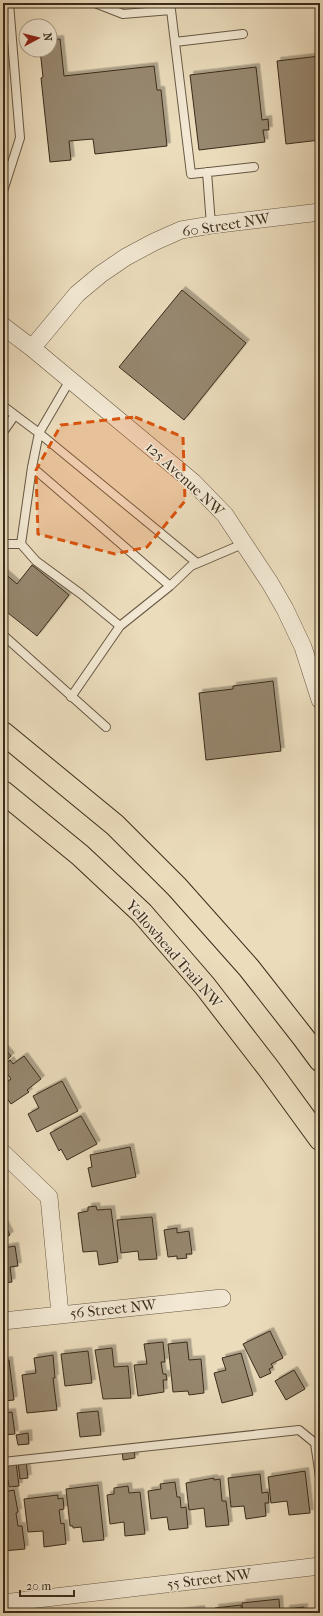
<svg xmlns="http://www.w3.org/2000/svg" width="323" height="1616" viewBox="0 0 323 1616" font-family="'IM FELL French Canon',serif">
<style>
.building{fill:#97886f;stroke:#3b2c1b;filter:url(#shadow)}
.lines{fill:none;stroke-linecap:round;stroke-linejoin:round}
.service-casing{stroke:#675843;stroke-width:10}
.minor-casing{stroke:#675843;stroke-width:18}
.motorway-casing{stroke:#3b2c1b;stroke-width:24}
.service{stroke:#f2e8d3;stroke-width:8}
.minor{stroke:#f2e8d3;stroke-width:17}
.motorway{stroke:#ebdcbc;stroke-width:22}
.marked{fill:#d7540e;fill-opacity:0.2;stroke:#d7540e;stroke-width:3;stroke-dasharray:8 5;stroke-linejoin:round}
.labels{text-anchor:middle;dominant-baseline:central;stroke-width:3;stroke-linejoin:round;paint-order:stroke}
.street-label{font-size:15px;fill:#3b2c1b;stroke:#f2e8d3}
</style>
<defs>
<filter id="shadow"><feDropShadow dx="3.5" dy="-3.5" stdDeviation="0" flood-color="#0004"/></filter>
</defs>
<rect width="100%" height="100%" fill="#ebdcbc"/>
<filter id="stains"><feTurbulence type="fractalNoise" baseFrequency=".005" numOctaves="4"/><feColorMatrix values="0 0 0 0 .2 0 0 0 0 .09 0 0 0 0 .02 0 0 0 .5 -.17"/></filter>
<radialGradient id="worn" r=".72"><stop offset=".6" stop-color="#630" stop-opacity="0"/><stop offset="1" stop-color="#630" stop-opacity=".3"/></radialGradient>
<path class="building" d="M221 3H248L222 6Z
M60 39 64 76 154 66 157 90H161L167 146 95 154 93 139 69 141 71 160 50 162 41 78 43 77 40 50H50V40Z
M320 56V140L286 144 277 61Z
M256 67 262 120 268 119 269 130H263L265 142 199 150 190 75Z
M182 290 246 343 184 420 119 367Z
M32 565 69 595 37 636 3 609V572L17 584Z
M273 681 281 751 206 760 199 693 233 689V686Z
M3 1047 11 1056 7 1060 5 1058 3 1060Z
M24 1056 41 1079 27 1090 29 1092 11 1104 3 1093V1085L11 1079 3 1068V1066L10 1060 13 1064Z
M62 1081 78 1111 37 1132 28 1114 39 1108 33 1096Z
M81 1116 97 1144 67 1160 61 1149 59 1151 50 1133Z
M130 1147 136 1177 92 1187 88 1168 92 1167 90 1155Z
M96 1206 97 1210 111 1209 118 1262 99 1265 97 1251 83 1252 78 1213 88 1211V1207Z
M152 1217 157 1259 139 1260 138 1251 121 1253 117 1220Z
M3 1221 10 1235 3 1239Z
M177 1228V1233L189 1231 192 1254H186L187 1258 177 1259V1256L168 1257 164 1230Z
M15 1246 18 1266 10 1267 12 1282 3 1283V1248Z
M270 1331 283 1358 271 1364 273 1367 269 1369 271 1373 260 1378 243 1344Z
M163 1342 165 1362H161L163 1374H166L167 1380H163L164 1392 138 1396 134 1365 147 1364 144 1344Z
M187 1342 189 1360 201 1359 204 1393 189 1395 188 1391 173 1392 168 1344Z
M112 1348 114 1367 128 1366 131 1398 103 1399 95 1350Z
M88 1351 92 1383 65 1386 61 1354Z
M241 1353 253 1395 222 1403 214 1373 226 1370 222 1358Z
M53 1355 55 1378H53L57 1410 27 1413 22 1375 36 1373 34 1358Z
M9 1360 14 1400 3 1401V1361Z
M294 1370 305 1389 286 1400 275 1381Z
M98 1411 101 1435 80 1437 77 1413Z
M12 1412 15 1434 3 1435V1413Z
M28 1433 29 1444 18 1445 16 1435Z
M134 1449 135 1458 123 1460 122 1450Z
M26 1461 28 1478 20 1479 18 1462Z
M16 1462 19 1486 9 1487 8 1480 3 1481V1464Z
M305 1471 310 1513 289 1515 287 1501 271 1503 268 1477Z
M260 1474 262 1493 268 1492 269 1503H265L266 1516 246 1519 244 1506 231 1507 228 1478Z
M214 1478V1480L220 1479 222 1501H226L229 1525 206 1527 204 1508 189 1510 186 1483Z
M175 1482 177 1497H180L181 1508 186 1507 188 1528 169 1530 167 1517 151 1519 148 1491 161 1489 160 1484Z
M98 1485 104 1540 83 1542 81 1527 73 1528V1526H70L66 1489Z
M128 1486 129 1493 140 1492 145 1534 125 1536 124 1522 110 1524 107 1495 114 1494V1488Z
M14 1490 18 1512 16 1513 18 1526H22L25 1549 3 1551V1492Z
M58 1495V1499L63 1498 64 1509 59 1510 61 1524 64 1523 66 1544 44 1547 43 1531 28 1532 24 1499Z
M279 1599 280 1613H243L242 1603Z
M241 1605 242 1613H215V1608Z
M304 1607V1613H286V1609Z
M201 1609 202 1613H179V1612Z"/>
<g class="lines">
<g class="service-casing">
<path id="service" d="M95 3 123 14 171 10 191 174 254 167
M175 42 243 34
M207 172 211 225
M3 191 20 138 9 3
M70 380 39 433 32 467 21 544 36 561 81 594 120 626 170 586 191 566 245 543
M3 406 39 433 197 563
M3 432 15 415
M32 467 170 586
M3 544H21
M3 635 106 727
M71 697 120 626
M3 1462 299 1430 315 1443 320 1477"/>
</g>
<g class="minor-casing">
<path id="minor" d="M3 326 32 348 193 482 225 515 270 583 285 609 303 647 320 700
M32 348 77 294 101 274 126 257 154 242 181 230 211 225 320 212
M3 1153 49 1197 60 1314
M3 1321 222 1298
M3 1603 320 1566"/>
</g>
<g class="motorway-casing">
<path id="motorway" d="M3 733 115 825 177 887 249 968 303 1037 320 1060
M3 792 80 855 142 913 205 986 269 1069 320 1139"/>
</g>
<use href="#service" class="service"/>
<use href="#minor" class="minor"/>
<use href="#motorway" class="motorway"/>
</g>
<path class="marked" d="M135 417 183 437 185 501 147 547 115 554 38 534 36 470 61 425Z"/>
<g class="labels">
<g class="street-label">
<text transform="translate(226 225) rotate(-9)">60 Street NW</text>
<text transform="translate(185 479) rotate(43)">125 Avenue NW</text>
<text transform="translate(174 954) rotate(49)">Yellowhead Trail NW</text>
<text transform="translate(113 1309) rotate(-6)">56 Street NW</text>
<text transform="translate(209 1579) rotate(-7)">55 Street NW</text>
</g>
</g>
<rect width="323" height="1616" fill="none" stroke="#ebdcbc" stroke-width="16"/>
<rect x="4" y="4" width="315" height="1608" fill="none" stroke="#3b2c1b" stroke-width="2"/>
<rect x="8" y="8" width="307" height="1600" fill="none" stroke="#3b2c1b"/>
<g transform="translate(38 38) rotate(83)"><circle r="19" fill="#f2e8d3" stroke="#a99d89"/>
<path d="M0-3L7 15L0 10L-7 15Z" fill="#8f2418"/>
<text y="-6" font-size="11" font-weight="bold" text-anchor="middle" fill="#3b2c1b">N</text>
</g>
<path d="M20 1590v6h54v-6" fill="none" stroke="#3b2c1b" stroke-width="2"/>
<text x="26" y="1590" font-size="12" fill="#3b2c1b" stroke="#f2e8d3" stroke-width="3" paint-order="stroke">20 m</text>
<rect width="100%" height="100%" filter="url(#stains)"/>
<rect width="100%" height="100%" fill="url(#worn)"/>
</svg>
